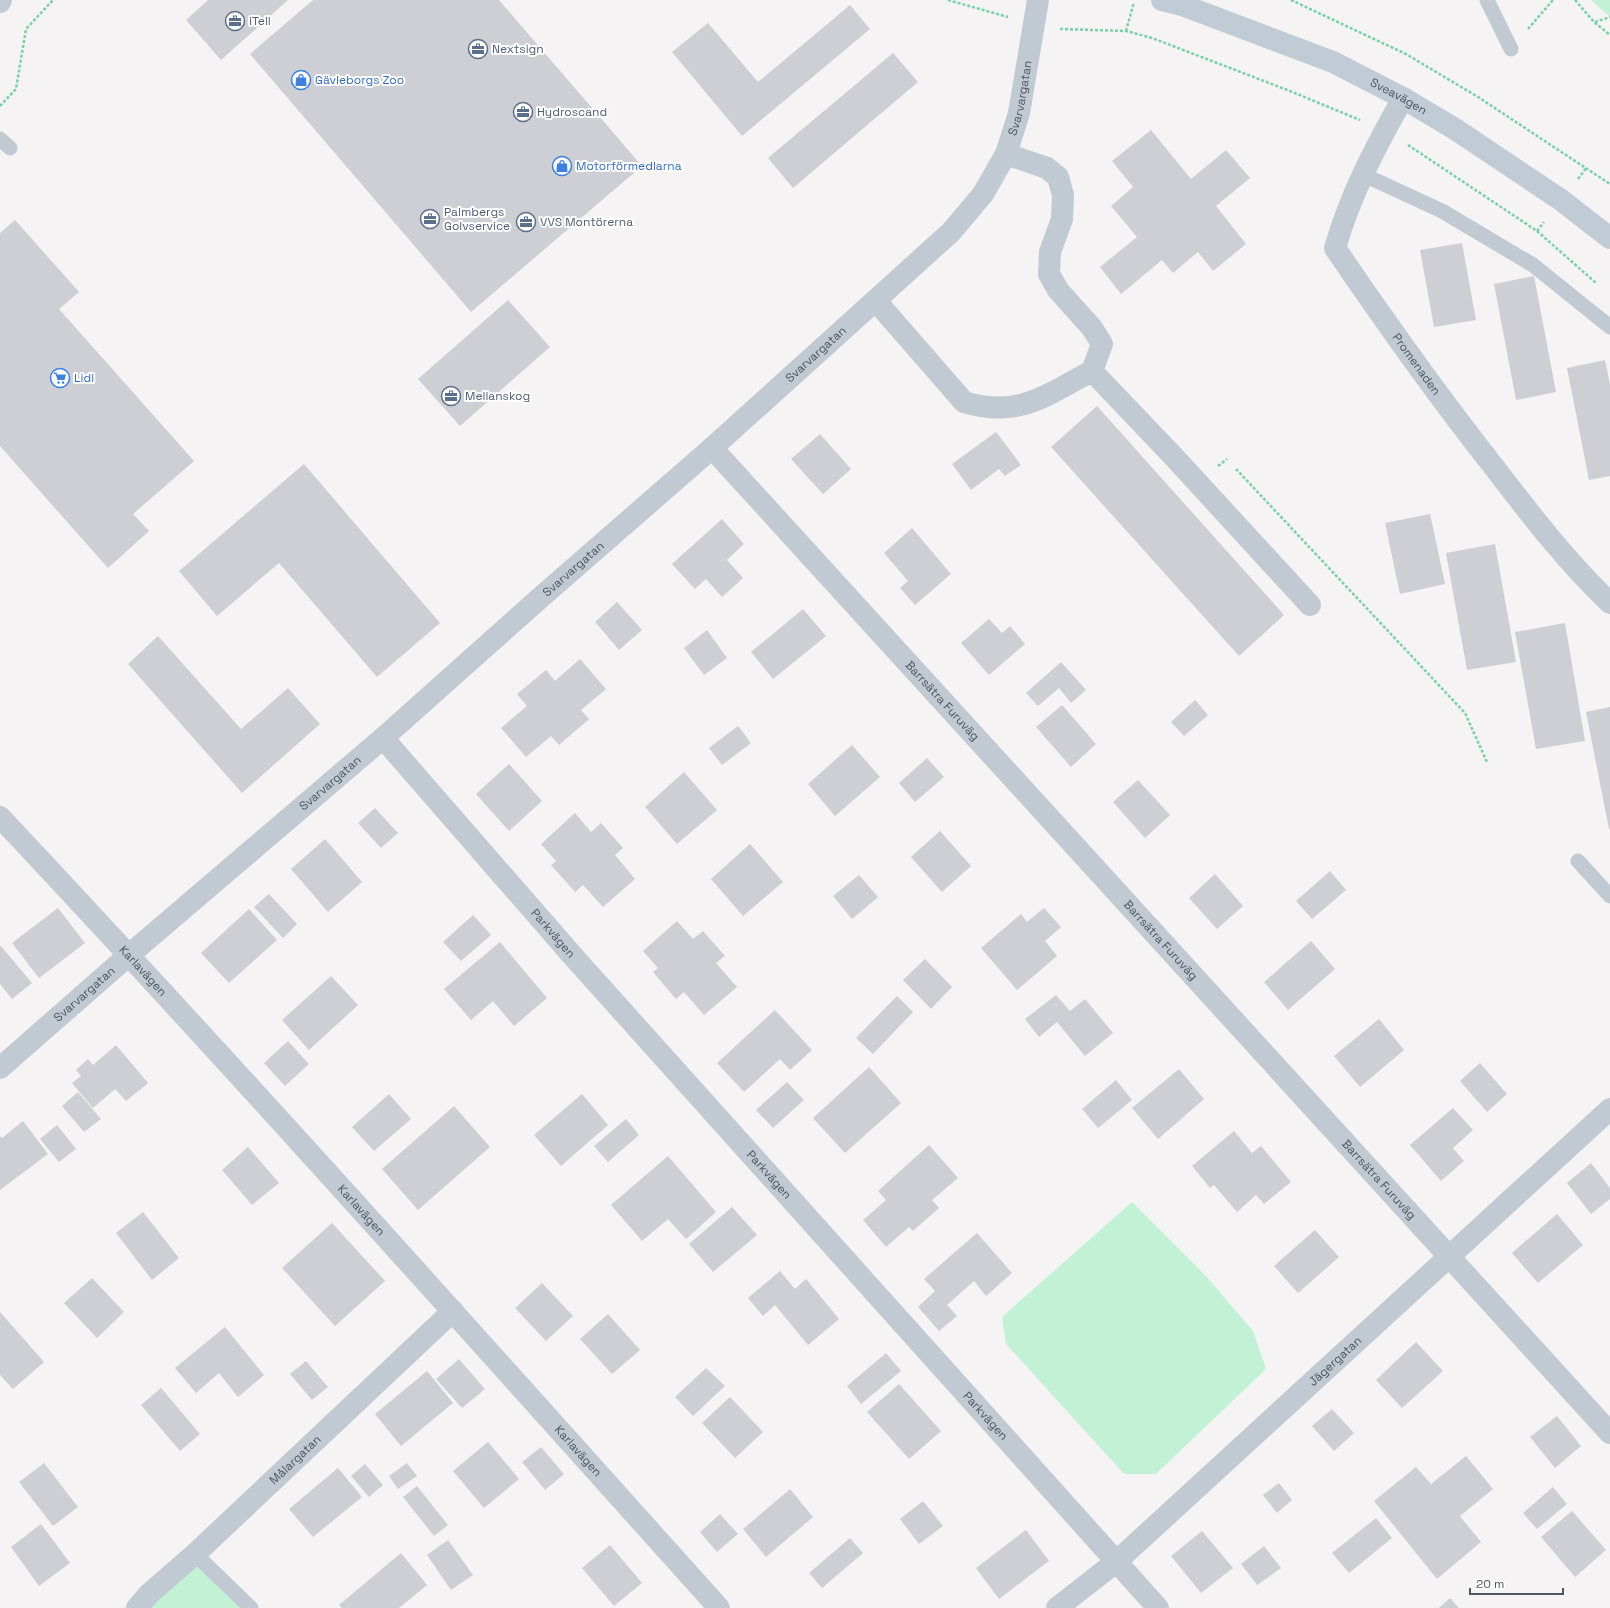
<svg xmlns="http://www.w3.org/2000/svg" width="1610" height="1608" viewBox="0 0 1610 1608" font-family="'Space Grotesk',sans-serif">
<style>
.green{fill:#c3f1d5}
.building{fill:#cdcfd5}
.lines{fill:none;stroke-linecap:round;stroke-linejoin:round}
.path{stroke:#7ad0a6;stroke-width:2.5;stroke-dasharray:3 2;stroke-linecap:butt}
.lane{stroke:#c1cad2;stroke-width:15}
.street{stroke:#c1cad2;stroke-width:22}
.secondary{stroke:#c1cbd6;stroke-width:22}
.labels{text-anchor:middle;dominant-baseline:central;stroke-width:4;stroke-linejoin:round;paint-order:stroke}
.service-label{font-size:12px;fill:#4e5e75;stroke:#fff;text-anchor:start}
.shop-label{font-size:12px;fill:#366cbe;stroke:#fff;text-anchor:start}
.street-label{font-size:12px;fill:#4a5661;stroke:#fff}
</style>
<rect width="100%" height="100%" fill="#f5f3f3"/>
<path class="green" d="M1591 0H1610V17Z
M1132 1202 1205 1275 1253 1331 1266 1369 1156 1474H1124L1006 1344 1002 1317Z
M195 1554 251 1608H137Z"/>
<path class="building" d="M208 0H288L221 60 186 20Z
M313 0H499L642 166 471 312 250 54Z
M850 5 870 29 742 136 672 52 708 23 758 82Z
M893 53 918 82 793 188 768 158Z
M1151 130 1191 179 1226 150 1250 178 1216 206 1246 244 1213 271 1198 252 1173 273 1162 260 1121 294 1100 267 1137 237 1111 206 1133 187 1112 161Z
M15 220 79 292 59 309 194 461 133 514 149 531 108 568 0 446V233Z
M1462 243 1476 320 1434 327 1420 250Z
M1534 276 1556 392 1516 400 1494 284Z
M508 300 550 347 460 426 418 379Z
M1605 360 1610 384V476L1589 480 1567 368Z
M1097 406 1284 615 1239 656 1051 447Z
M996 432 1021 465 1005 476 999 469 971 490 952 464Z
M820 434 851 469 823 494 791 459Z
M304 464 440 623 377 677 279 563 217 616 179 571Z
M1430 514 1445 584 1400 594 1385 523Z
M722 519 744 544 727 560 743 578 722 597 706 579 695 589 672 564Z
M912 528 951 574 915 605 900 588 908 581 884 553Z
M1495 544 1516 662 1467 670 1446 553Z
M617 602 642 630 619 650 595 622Z
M803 609 826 636 773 679 751 652Z
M989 619 1002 633 1010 626 1025 644 989 675 961 643Z
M1565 623 1585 741 1536 749 1515 632Z
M707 630 727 658 704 675 684 648Z
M158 636 241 729 288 688 320 724 242 793 128 664Z
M580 659 606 689 581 710 589 719 559 745 551 736 526 757 501 728 527 706 517 694 546 670 555 681Z
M1061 662 1086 690 1071 703 1059 688 1038 706 1026 693Z
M1195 700 1208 715 1184 736 1171 722Z
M1062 705 1096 744 1071 767 1036 727Z
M1610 707V829H1609L1586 712Z
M738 726 751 743 722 765 709 748Z
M852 745 880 777 835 816 808 784Z
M927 758 944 777 915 802 899 783Z
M509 764 542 801 509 831 476 794Z
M684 772 717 810 677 844 645 807Z
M1138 780 1170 815 1145 838 1113 802Z
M375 808 398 833 381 848 358 823Z
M575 813 591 832 601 823 623 848 615 855 635 879 603 907 583 885 575 892 551 865 556 861 541 844Z
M940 831 971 866 942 892 911 857Z
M325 839 362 882 328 912 291 869Z
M750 844 783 882 743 916 711 879Z
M1330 871 1346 890 1312 919 1296 901Z
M1215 874 1243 906 1217 929 1189 898Z
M859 875 878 897 852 919 833 896Z
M269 894 297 924 283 938 254 907Z
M58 908 85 943 39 978 12 943Z
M1044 908 1061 927 1045 941 1057 956 1017 990 981 948 1021 914 1027 922Z
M249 909 277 940 229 983 201 953Z
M473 915 491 935 461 961 443 942Z
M677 921 693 939 703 931 725 956 716 963 737 987 704 1015 684 992 676 999 653 972 658 968 643 951Z
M1311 941 1335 969 1288 1010 1264 982Z
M500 942 547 998 514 1026 493 1001 471 1020 444 989Z
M1 946 32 983 12 999 0 984V947Z
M925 959 952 987 931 1009 903 980Z
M331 976 358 1005 309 1050 282 1020Z
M1056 995 1070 1011 1085 999 1113 1033 1085 1056 1057 1022 1039 1037 1025 1019Z
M897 996 913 1012 873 1054 856 1038Z
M775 1010 812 1050 790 1070 780 1059 744 1092 717 1063Z
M1379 1019 1404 1050 1360 1087 1334 1056Z
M288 1041 309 1064 285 1086 264 1063Z
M116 1045 148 1083 126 1101 115 1089 93 1108 72 1083 81 1076 76 1070 88 1059 93 1065Z
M1480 1063 1507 1094 1487 1112 1460 1081Z
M869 1067 901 1103 845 1153 813 1118Z
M1179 1069 1204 1099 1158 1139 1132 1108Z
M1116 1080 1132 1100 1098 1128 1082 1109Z
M787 1082 804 1100 773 1128 756 1110Z
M78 1092 101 1119 84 1132 62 1106Z
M389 1094 411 1119 374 1151 352 1127Z
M582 1094 608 1125 561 1166 534 1135Z
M454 1106 490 1147 418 1210 382 1169Z
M1453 1108 1473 1130 1453 1148 1464 1161 1441 1181 1410 1145Z
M626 1119 639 1135 608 1162 594 1146Z
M23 1121 48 1154 0 1190V1136L2 1138Z
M57 1125 76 1149 59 1162 40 1139Z
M1234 1131 1252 1153 1261 1146 1291 1182 1264 1204 1256 1195 1237 1212 1214 1185 1210 1188 1192 1166Z
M929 1145 958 1178 932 1200 939 1208 913 1231 909 1227 886 1247 863 1220 886 1200 878 1191Z
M248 1147 279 1183 252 1205 222 1170Z
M668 1156 716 1212 686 1239 668 1219 642 1241 611 1205Z
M1591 1163 1610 1188V1199L1591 1214 1567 1183Z
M732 1207 757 1235 713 1272 689 1244Z
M143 1212 179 1258 152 1280 116 1233Z
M1557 1214 1583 1245 1538 1283 1512 1253Z
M332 1223 385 1281 335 1326 282 1268Z
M1315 1230 1339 1257 1298 1293 1274 1266Z
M977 1233 1012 1273 986 1296 974 1281 947 1305 957 1316 939 1331 918 1307 935 1291 924 1279Z
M780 1271 795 1289 806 1279 839 1319 808 1345 775 1305 763 1316 748 1298Z
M92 1278 124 1312 97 1338 64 1303Z
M542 1283 573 1316 546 1341 515 1308Z
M0 1312 44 1362 13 1389 0 1375Z
M608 1314 640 1350 612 1374 580 1339Z
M225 1327 264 1375 238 1397 219 1373 196 1393 175 1368Z
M1416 1342 1443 1371 1402 1408 1376 1380Z
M886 1353 901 1371 861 1404 847 1386Z
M459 1359 485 1389 462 1408 436 1379Z
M306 1361 328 1387 312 1400 290 1374Z
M706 1368 725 1386 693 1416 675 1397Z
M427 1371 453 1403 401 1446 375 1414Z
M899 1384 941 1431 909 1459 867 1412Z
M161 1388 200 1434 180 1451 141 1405Z
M730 1397 763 1432 735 1458 702 1423Z
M1332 1409 1354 1433 1334 1451 1312 1426Z
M1557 1416 1581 1446 1555 1468 1530 1437Z
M488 1442 519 1479 484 1508 453 1471Z
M541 1447 564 1474 545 1490 522 1462Z
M1466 1456 1493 1489 1460 1516 1481 1542 1437 1579 1374 1501 1416 1467 1431 1484Z
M44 1463 78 1507 53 1526 19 1482Z
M407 1463 417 1476 398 1489 389 1476Z
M365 1464 383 1485 369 1497 351 1476Z
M338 1468 362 1497 313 1537 289 1509Z
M1279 1483 1292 1500 1277 1513 1263 1495Z
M417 1486 448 1525 434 1536 403 1497Z
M1553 1487 1567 1504 1537 1529 1523 1513Z
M790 1489 813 1517 766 1557 743 1529Z
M923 1501 943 1526 919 1544 900 1519Z
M1572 1511 1606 1550 1575 1577 1541 1537Z
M720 1514 738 1534 717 1552 700 1532Z
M1376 1518 1392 1538 1349 1573 1332 1553Z
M41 1524 70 1563 39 1586 11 1547Z
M1026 1530 1049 1561 999 1599 976 1568Z
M1202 1531 1233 1568 1201 1593 1171 1556Z
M850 1538 863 1553 822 1588 809 1573Z
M448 1540 473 1575 451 1590 427 1555Z
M610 1545 642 1583 614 1606 582 1568Z
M1264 1546 1281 1568 1257 1585 1241 1564Z
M401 1553 427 1585 399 1608H342L339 1605Z
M1450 1598 1459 1608H1439Z"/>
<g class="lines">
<path class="path" d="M948 0 1008 17
M1291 0 1406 54 1478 97 1610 184
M1575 0 1594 22 1610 35
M1595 22 1610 17
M1060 29 1126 31 1152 38 1290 91 1360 120
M1528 29 1553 0
M1126 31 1134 2
M0 106 16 89 26 29 53 0
M1408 145 1537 231 1596 283
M1578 179 1587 167
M1537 231 1544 222
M1218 466 1227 459
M1236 469 1465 713 1487 762"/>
<path class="lane" d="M1487 0 1511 49
M0 139 10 148
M1362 174 1442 211 1533 265 1610 327
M1578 861 1610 896
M195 1554 251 1608"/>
<g class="street">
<path id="s1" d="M1403 98C1375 148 1351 193 1335 248 1386 323 1438 396 1494 467 1530 514 1567 562 1610 603"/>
<path d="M1006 154 1047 168 1058 177 1063 195 1062 219 1050 252 1049 274 1058 290 1092 328 1102 344 1092 371 1174 457 1310 605"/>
<path d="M876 301 964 402C1018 419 1046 395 1092 371"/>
<path id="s2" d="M712 448 1610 1433"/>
<path id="s3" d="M383 738 571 954 1158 1608"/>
<path id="s4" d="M0 817C244 1077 481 1343 719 1608"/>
<path id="s5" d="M0 1068 129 955 383 738 540 598 712 448 951 232 983 194 1006 154 1019 113 1038 0"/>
<path id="s6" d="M137 1608 149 1594 195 1554 453 1311"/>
<path id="s7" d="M1057 1608 1116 1562 1610 1109"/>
</g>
<g class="secondary">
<path id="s8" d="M1162 0 1182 5 1333 62 1403 98 1455 129 1561 200 1610 238"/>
<path d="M0 2 1 0"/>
</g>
</g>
<defs>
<g id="office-ring" transform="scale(1)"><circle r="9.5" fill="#fff" stroke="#5c6f8a" stroke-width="1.5"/><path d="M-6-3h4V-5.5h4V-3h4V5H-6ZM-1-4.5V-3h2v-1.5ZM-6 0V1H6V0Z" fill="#5c6f8a"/></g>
<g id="shop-ring" transform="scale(1)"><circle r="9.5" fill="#fff" stroke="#3f7fe0" stroke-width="1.5"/><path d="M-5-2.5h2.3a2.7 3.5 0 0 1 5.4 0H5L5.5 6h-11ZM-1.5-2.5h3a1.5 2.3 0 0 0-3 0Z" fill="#3f7fe0"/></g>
<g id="supermarket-ring" transform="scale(1)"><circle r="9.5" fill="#fff" stroke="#3f7fe0" stroke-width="1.5"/><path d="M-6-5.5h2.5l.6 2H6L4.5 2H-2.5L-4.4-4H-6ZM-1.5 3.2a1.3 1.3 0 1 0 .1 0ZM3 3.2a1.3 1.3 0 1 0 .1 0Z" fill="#3f7fe0"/></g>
</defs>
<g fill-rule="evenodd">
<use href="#office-ring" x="235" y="21"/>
<use href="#office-ring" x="478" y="49"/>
<use href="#shop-ring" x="301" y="80"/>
<use href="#office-ring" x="523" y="112"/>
<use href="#shop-ring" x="562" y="166"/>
<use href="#office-ring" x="430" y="219"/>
<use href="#office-ring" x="526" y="222"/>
<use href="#supermarket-ring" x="60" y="378"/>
<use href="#office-ring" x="451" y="396"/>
</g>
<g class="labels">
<g class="service-label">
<text x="249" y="21">iTell</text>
<text x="492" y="49">Nextsign</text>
<text x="537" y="112">Hydroscand</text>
<text x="444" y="212">Palmbergs<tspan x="444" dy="14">Golvservice</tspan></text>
<text x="540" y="222">VVS Montörerna</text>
<text x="465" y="396">Mellanskog</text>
</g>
<g class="shop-label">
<text x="315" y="80">Gävleborgs Zoo</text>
<text x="576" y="166">Motorförmedlarna</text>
<text x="74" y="378">Lidl</text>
</g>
<g class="street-label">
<text stroke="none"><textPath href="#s8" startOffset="256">Sveavägen</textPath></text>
<text stroke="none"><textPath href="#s5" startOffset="1420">Svarvargatan</textPath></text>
<text stroke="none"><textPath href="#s5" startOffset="1084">Svarvargatan</textPath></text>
<text stroke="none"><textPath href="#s1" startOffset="307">Promenaden</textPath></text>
<text stroke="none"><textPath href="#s5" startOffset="760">Svarvargatan</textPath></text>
<text stroke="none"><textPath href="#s2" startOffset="342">Barrsätra Furuväg</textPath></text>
<text stroke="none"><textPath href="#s5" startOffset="436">Svarvargatan</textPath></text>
<text stroke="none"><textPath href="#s3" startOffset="259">Parkvägen</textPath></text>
<text stroke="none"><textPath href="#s2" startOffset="666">Barrsätra Furuväg</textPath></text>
<text stroke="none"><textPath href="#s4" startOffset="210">Karlavägen</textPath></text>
<text stroke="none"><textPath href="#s5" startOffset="112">Svarvargatan</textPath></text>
<text stroke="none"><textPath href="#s3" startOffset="583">Parkvägen</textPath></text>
<text stroke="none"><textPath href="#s2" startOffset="990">Barrsätra Furuväg</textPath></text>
<text stroke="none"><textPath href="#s4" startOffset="534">Karlavägen</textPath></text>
<text stroke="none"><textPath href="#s7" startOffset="372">Jägergatan</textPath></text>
<text stroke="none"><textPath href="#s3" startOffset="907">Parkvägen</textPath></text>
<text stroke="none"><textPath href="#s4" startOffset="858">Karlavägen</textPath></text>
<text stroke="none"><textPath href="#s6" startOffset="217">Målargatan</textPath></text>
</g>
</g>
<path d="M1470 1588v6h93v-6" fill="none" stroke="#4a5661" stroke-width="2"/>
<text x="1476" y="1588" font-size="12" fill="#4a5661" stroke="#ffffff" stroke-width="3" paint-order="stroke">20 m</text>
</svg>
